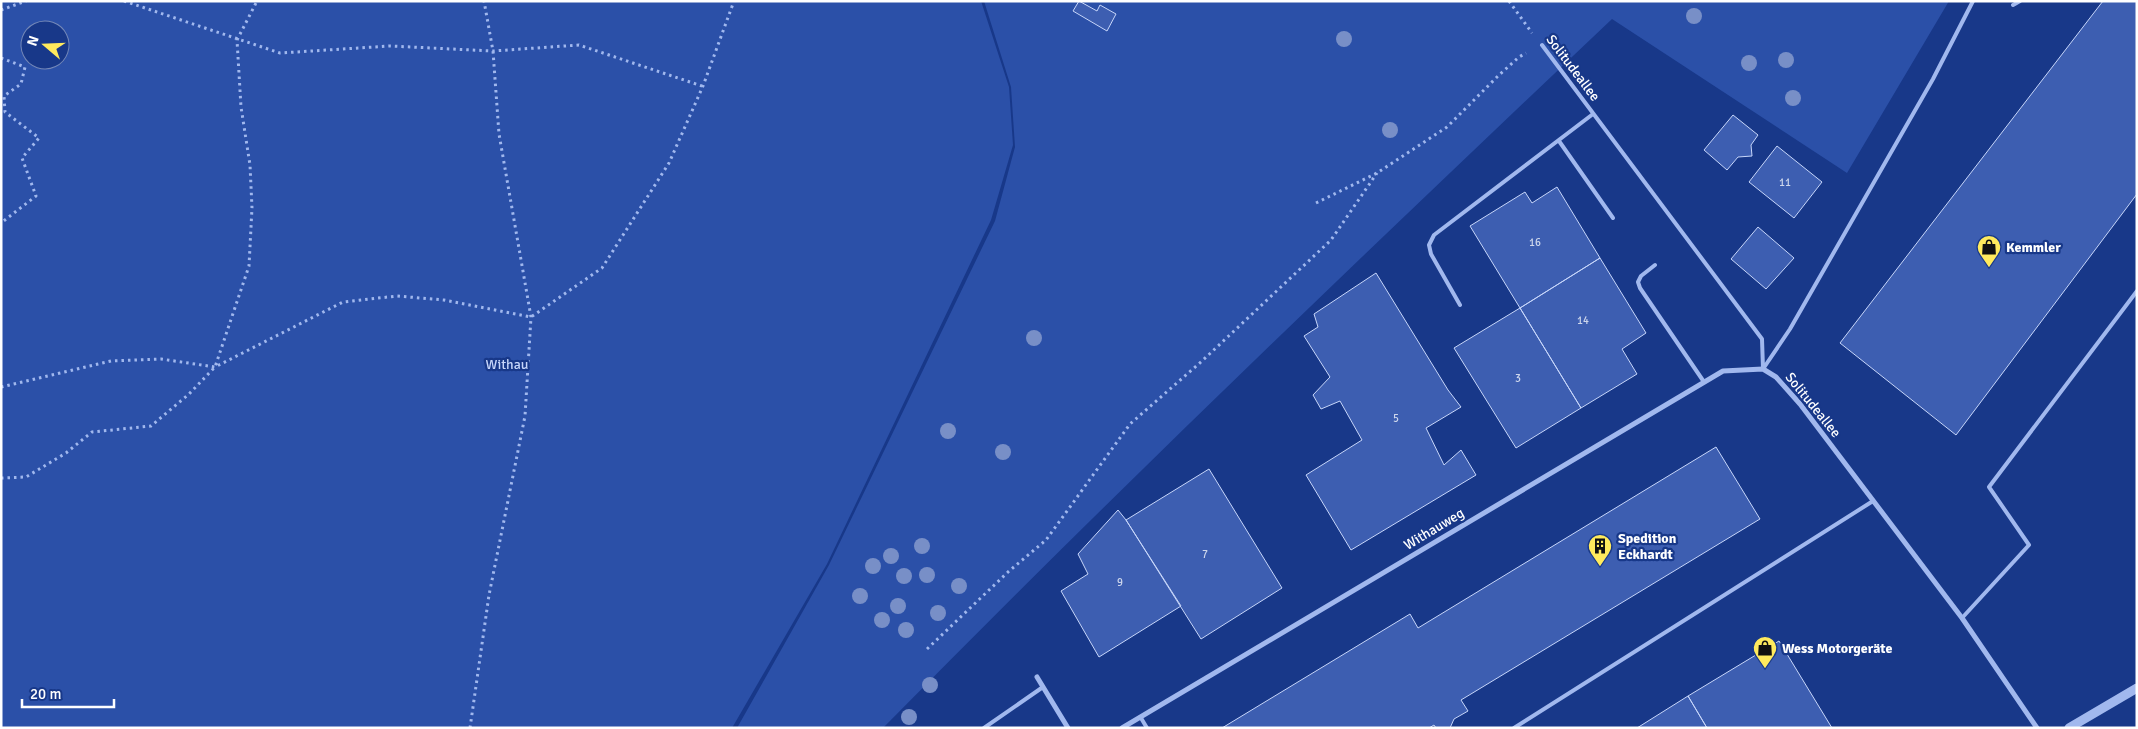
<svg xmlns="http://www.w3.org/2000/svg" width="2138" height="729" viewBox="0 0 2138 729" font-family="Signika,sans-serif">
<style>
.green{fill:#2b50a8;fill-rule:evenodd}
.building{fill:#3d5eb1;stroke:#c7d6fa}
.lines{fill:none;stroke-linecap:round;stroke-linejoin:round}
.path{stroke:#a1b8ee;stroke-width:3;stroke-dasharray:2.5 4;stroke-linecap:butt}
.service{stroke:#a1b8ee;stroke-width:4}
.minor{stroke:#a1b8ee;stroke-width:5}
.tertiary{stroke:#a1b8ee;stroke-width:9}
.tree{fill:#788fc7}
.labels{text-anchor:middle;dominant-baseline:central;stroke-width:4.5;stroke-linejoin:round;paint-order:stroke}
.number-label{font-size:11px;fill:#ced7ec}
.street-label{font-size:14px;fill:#fff;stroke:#183889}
.poi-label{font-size:14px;font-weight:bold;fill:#fff;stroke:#183889;text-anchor:start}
.park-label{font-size:14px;fill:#c7d6fa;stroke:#183889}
</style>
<rect width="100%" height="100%" fill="#183889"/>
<path class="green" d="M1 1H981L1009 87 1013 145 991 220 827 564 732 728H1ZM30 30H60V60H30Z
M984 1H1949L1847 173 1612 19C1366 252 1121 486 883 728H737L829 565 995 221 1015 147 1011 87Z"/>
<path class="building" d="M1079 1 1097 11 1100 5 1116 14 1107 31 1073 11Z
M2103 1H2137V194L1956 435 1840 343Z
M1733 115 1758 135 1751 145 1752 156 1738 157 1727 170 1704 150Z
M1777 146 1822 182 1794 218 1749 182Z
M1557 187 1600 258 1520 308 1470 226 1525 192 1532 203Z
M1758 227 1794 258 1766 289 1731 259Z
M1600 258 1646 333 1622 349 1637 374 1581 408 1520 308Z
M1376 273 1448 390 1461 407 1426 428 1444 465 1461 450 1476 475 1351 550 1306 475 1362 440 1340 401 1321 409 1313 395 1330 377 1304 336 1318 327 1314 314Z
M1520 308 1581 408 1516 448 1454 348Z
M1716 447 1760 519 1461 700 1468 711 1454 719 1450 728H1436L1434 725 1429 728H1222L1410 614 1418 628Z
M1209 469 1282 588 1201 639 1126 520Z
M1118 510 1126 520 1181 606 1099 657 1061 591 1088 574 1078 554Z
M1779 641 1832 728H1707L1688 696Z
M1688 696 1707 728H1637Z"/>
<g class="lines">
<path class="path" d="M124 1 280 53 390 46 493 51 579 45 702 86
M1509 1 1532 33
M1 10 26 1
M1 58 25 67 21 84 4 96 5 112 39 138 22 158 36 196 1 223
M1316 203 1377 173 1447 127 1499 75 1519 57 1526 53
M1 387 111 361 161 359 215 367 343 302 397 296 444 300 531 317 602 268 669 163 703 86 734 1
M1 478 26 477 66 453 92 432 151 426 189 394 215 367 249 266 252 208 250 165 241 107 237 40 257 1
M927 649 1008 572 1046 540 1130 424 1202 361 1331 240 1377 173
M470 728 489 595 525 416 531 317 499 134 493 51 484 1"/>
<path class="service" d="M2013 5 2020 1
M1542 45 1762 339 1763 369
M1559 141 1613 218
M1655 265 1641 276 1638 282 1640 288 1704 382
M1460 305 1431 254 1429 245 1434 235 1593 114
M1763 369 1790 329 1933 79 1973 1
M1962 618 2029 545 1989 487 2137 291
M1141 718 1147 728
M984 728 1043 687
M1514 728 1873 501"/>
<path class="minor" d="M1037 677 1068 728
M1122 728 1723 371 1763 369 1776 377 1800 404 1962 618 2037 728"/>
<path class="tertiary" d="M2069 728 2137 688"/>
</g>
<g class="tree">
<circle cx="1694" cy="16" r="8"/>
<circle cx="1344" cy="39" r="8"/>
<circle cx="1786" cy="60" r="8"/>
<circle cx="1749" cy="63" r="8"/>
<circle cx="1793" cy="98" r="8"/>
<circle cx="1390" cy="130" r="8"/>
<circle cx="1034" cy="338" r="8"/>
<circle cx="948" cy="431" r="8"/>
<circle cx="1003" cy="452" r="8"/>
<circle cx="922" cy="546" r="8"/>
<circle cx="891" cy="556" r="8"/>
<circle cx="873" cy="566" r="8"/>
<circle cx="927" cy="575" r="8"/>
<circle cx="904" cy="576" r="8"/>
<circle cx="959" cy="586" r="8"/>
<circle cx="860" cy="596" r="8"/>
<circle cx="898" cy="606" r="8"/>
<circle cx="938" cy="613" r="8"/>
<circle cx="882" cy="620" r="8"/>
<circle cx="906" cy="630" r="8"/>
<circle cx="930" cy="685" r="8"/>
<circle cx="909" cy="717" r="8"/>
</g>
<defs>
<g id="shop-pin" transform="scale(1.25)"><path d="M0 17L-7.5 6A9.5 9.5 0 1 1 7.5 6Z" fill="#ffea5d" stroke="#183889"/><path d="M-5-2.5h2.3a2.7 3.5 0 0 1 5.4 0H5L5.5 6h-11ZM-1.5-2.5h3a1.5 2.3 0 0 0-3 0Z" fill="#111"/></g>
<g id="building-pin" transform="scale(1.25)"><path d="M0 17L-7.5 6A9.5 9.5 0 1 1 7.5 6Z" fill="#ffea5d" stroke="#183889"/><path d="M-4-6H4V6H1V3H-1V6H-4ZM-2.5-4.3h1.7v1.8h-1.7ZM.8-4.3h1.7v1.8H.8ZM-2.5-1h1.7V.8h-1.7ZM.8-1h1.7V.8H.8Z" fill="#111"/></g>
</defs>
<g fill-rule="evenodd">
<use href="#shop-pin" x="1989" y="247"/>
<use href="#building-pin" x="1600" y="546"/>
<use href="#shop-pin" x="1765" y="648"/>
</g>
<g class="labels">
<g class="number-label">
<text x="1785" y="182">11</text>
<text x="1535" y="242">16</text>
<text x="1583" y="320">14</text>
<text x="1518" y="378">3</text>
<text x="1396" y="418">5</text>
<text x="1205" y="554">7</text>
<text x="1120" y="582">9</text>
</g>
<g class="street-label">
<text transform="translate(1573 68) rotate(53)">Solitudeallee</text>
<text transform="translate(1813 405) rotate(51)">Solitudeallee</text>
<text transform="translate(1434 529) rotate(-31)">Withauweg</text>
</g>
<g class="poi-label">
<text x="2006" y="247">Kemmler</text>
<text x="1618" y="538">Spedition<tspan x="1618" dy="16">Eckhardt</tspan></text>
<text x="1782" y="648">Wess Motorgeräte</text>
</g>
<g class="park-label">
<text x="507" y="364">Withau</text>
</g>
</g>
<rect width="2138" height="729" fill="none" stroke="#ffffff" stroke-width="5"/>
<g transform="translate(45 45) rotate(289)"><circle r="24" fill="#183889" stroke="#7488b8"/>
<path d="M0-4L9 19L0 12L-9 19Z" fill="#ffea5d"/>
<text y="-8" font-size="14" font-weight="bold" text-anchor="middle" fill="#ffffff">N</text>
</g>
<path d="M22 699v8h92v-8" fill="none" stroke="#ffffff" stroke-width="2.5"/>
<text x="30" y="699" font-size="15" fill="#ffffff" stroke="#183889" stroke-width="4" paint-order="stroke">20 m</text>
</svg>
